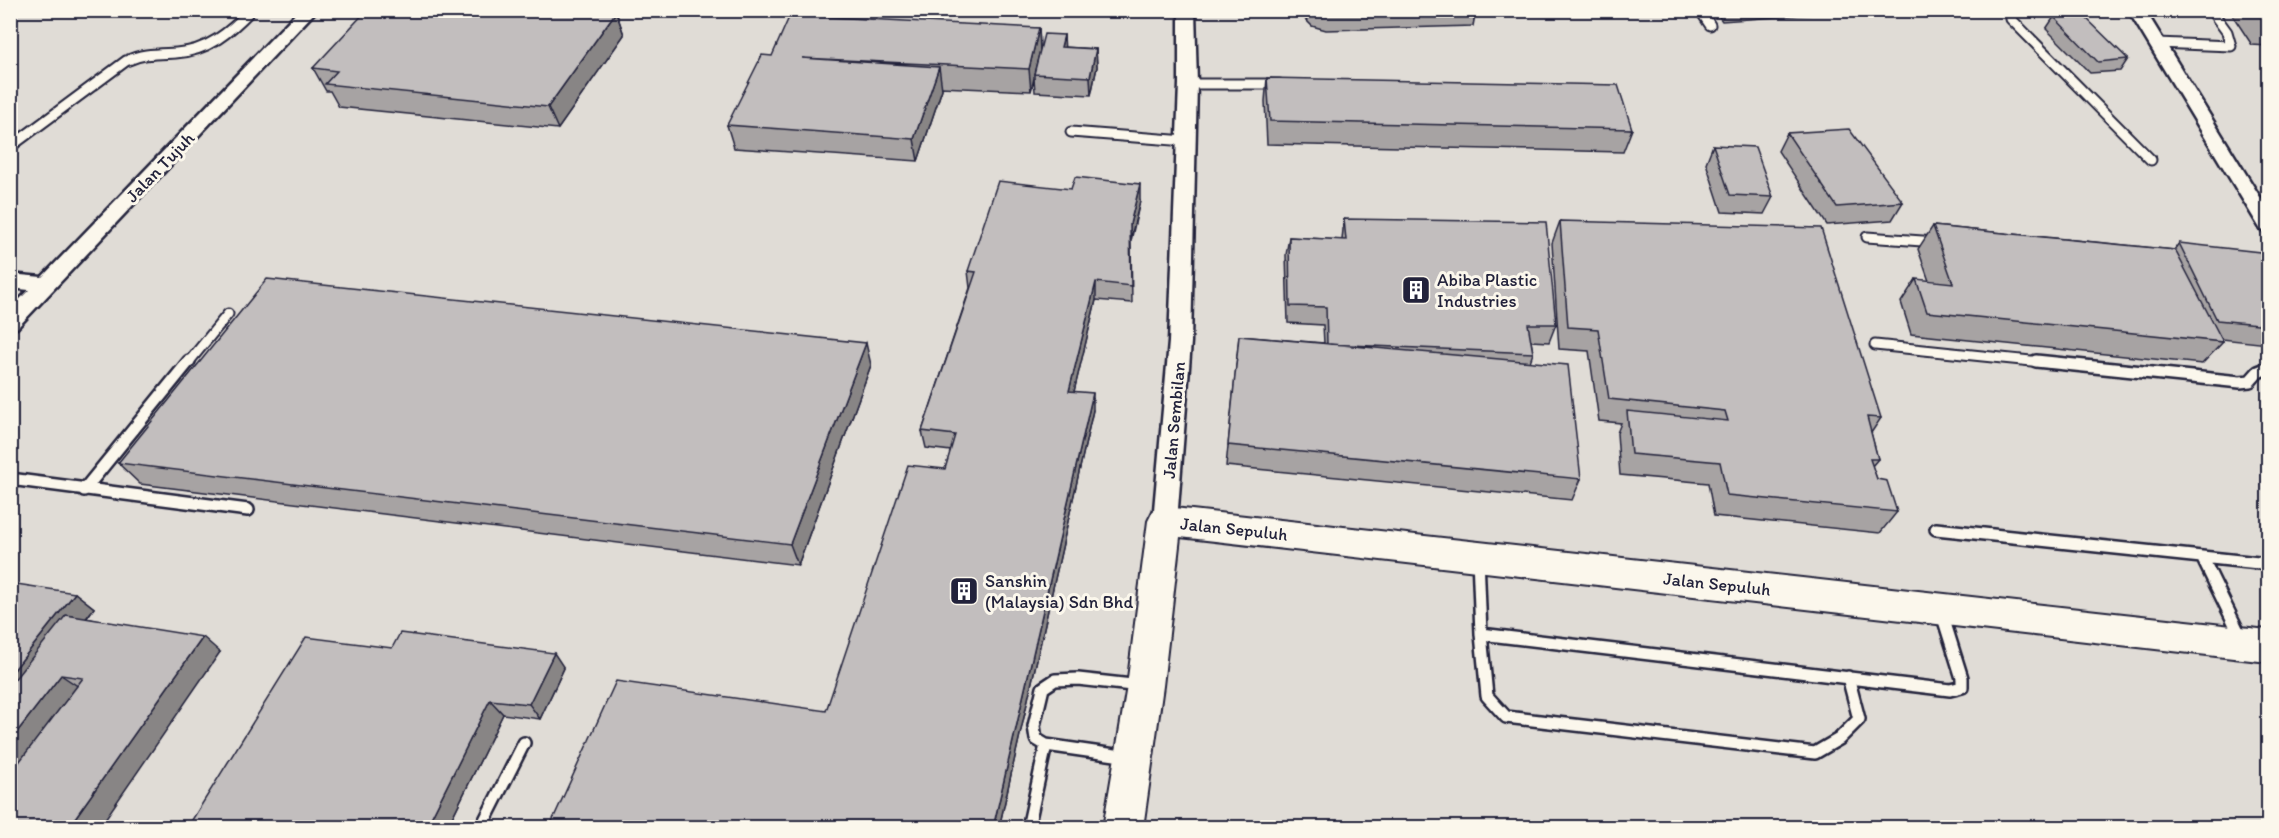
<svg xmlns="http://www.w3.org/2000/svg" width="2279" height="838" viewBox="0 0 2279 838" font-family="Itim,sans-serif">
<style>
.built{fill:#e0dcd6}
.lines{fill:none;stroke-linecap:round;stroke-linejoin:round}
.service-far1-casing{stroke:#22223b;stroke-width:13}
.service-casing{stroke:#22223b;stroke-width:16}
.minor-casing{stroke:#22223b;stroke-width:5}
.secondary-casing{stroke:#22223b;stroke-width:4}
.service-far1{stroke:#fbf7ec;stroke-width:9}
.service{stroke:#fbf7ec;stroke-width:11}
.minor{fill:#fbf7ec;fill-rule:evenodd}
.secondary{fill:#fbf7ec;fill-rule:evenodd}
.wall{fill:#a7a3a3;stroke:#22223b;stroke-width:1.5}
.shaded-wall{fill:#888585;stroke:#22223b;stroke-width:1.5}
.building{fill:#c2bebe;stroke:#22223b;stroke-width:1.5}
.labels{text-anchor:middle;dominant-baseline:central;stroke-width:6;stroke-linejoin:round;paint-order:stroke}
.street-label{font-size:18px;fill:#22223b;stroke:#fbf7ec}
.poi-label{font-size:18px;fill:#22223b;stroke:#fbf7ec;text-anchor:start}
</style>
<rect width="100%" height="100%" fill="#f2eee5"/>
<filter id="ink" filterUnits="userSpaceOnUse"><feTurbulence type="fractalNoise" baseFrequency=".0167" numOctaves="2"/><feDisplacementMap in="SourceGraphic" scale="12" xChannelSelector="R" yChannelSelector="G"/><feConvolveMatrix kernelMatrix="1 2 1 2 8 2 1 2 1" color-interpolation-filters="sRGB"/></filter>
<g filter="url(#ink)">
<path class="built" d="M10 11H2268V827H11Z"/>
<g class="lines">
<g class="service-far1-casing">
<path id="service-far1" d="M1700 10 1710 25
M2010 10 2011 19 2151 160
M2157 43 2231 46 2227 32 2211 10
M1188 84H1280
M1071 132 1186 141
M10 147 126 61C143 53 158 54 176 53 208 51 230 32 251 10
M1867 237 1936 242
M1875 345 2051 363
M188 363 228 314"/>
</g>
<g class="service-casing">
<path id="service" d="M2036 361 2240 382 2250 381 2258 372 2268 368
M10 479 248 510
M84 490 189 361
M1936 529 2268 564
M1478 557 1481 634 1487 696 1506 717 1815 753 1839 739 1859 719 1848 677
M2202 557 2241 637
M1481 634 1950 690 1962 687V678L1942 614
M1046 745 1129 757
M481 828 524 743
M1028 828 1046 745 1036 739 1034 726 1043 688 1055 680 1078 679 1141 686"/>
</g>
<g class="minor-casing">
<path id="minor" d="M299 10H317L17 328 10 331V309L29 290 10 288V274L42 277Z
M1179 10H1195L1197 84 1191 342 1177 521 1173 528 1165 531 1157 528 1153 521 1169 342 1179 84Z
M2128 10H2145L2268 210V232L2261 230Z"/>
</g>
<g class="secondary-casing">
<path id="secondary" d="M1165 507 2268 630V662L1180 537 1163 686 1143 828H1103L1127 686 1148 521 1153 511Z"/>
</g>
<use href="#service-far1" class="service-far1"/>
<use href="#service" class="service"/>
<use href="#minor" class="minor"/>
<use href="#secondary" class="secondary"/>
</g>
<path class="wall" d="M884 10H919L918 13 884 11Z
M1010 10H1092L1091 15Z
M1303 10H1476L1473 26 1326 30 1312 26 1305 19Z
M1714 10H1869L1722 21Z
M2229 10H2268V46L2252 45Z
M616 12 624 35 558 129 339 107 330 91H326L313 68Z
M2054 17 2128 59 2120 71 2090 73 2046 29Z
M1039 28 1040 49 1064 35V47L1096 49 1097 67 1091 95 1035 92 1034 78 1031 91 941 87 942 89 918 161 734 148 727 125 772 56Z
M2268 63V82L2262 72Z
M1267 78 1632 129 1623 152 1267 144 1265 101Z
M1787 133 1903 202 1892 220 1827 225 1778 151Z
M1713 145 1773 197 1764 214 1722 212 1706 163Z
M1140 201 1131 241 1132 303 1096 300 1074 391 1093 410 999 828H549L826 711 945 469 951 451 926 448 922 431 970 288 968 271Z
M1344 219 1556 324 1549 342 1531 341 1533 353 1530 362 1581 479 1572 500 1226 466 1239 336 1324 343 1323 325 1288 323 1286 255 1289 237 1342 240Z
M1560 221 1881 418 1871 433 1878 459 1872 466 1877 479 1897 512 1880 533 1714 516 1708 483 1620 475 1617 433 1621 423 1599 421 1589 351 1559 349 1552 243Z
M1933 226 2174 250 2179 243 2268 267V344L2222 339 2223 342 2202 364 1911 334 1901 302 1916 279 1929 281 1918 249Z
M871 365 798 565 140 484 118 463Z
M75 593 94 608 87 618 220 652 10 828Z
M392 648 564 668 540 719 503 714 447 828H187Z"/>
<path class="shaded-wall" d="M616 12 624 35 558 129 548 107Z
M1039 28 1040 51 1034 74V78L1031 91 1029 69Z
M1064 35 1065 52 1061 47Z
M1096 49 1097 67 1091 95 1090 77Z
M939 67 942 89 918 161 914 139Z
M1140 184V201L1130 241V224Z
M1096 282V300L1070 408 1069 391Z
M866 343 871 365 798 565 790 544Z
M1093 393V410L999 828H993Z
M75 593 94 608 10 717V675Z
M203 637 220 652 99 828H68Z
M554 653 564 668 540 719 529 704Z
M61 675 82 689 10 784V741Z
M490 700 503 714 447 828H426Z"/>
<path class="building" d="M367 10H597L616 12 548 107 325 84 337 71 313 68Z
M2262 10H2268V20Z
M790 15 1039 28 1029 69 802 58 939 67 914 139 727 125 762 55 772 56Z
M2083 15 2128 59 2098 62 2054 17Z
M1044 34 1064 35 1061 47 1096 49 1090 77 1034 74Z
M1267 78 1618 85 1632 129 1270 121Z
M1849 129 1903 202 1837 207 1787 133Z
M1713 145 1755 147 1773 197 1730 195Z
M1075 177 1140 184 1130 224 1131 286 1096 282 1069 391 1093 393 993 828H549L616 681 826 711 908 465 945 469 955 435 922 431 976 272 968 271 998 181 1071 189Z
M1344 219 1546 222 1556 324H1528L1533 353 1327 344 1326 307 1290 306 1289 237 1346 240Z
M1560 221 1821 228 1881 418 1867 417 1878 459H1870L1877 479 1887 481 1897 512 1727 495 1720 462 1631 454 1627 411 1728 421 1725 411 1609 399 1598 329 1568 327Z
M1933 226 2175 250 2223 342 1927 312 1916 279 1953 283Z
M2179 243 2260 252 2268 267V325L2217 320Z
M267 279 866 343 790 544 118 463Z
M1239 336 1568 365 1581 479 1228 445Z
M10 583 75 593 10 675Z
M66 615 203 637 68 828H10V774L83 678 61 675 10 741V685Z
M400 633 554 653 529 704 490 700 426 828H187L306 637 392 648Z"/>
</g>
<defs>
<g id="building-square" transform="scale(1.5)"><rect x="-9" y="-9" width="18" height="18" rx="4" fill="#22223b" stroke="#fbf7ec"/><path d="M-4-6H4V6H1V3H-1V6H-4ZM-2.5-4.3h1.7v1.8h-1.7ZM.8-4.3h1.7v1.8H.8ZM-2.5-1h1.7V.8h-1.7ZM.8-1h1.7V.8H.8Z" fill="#fff"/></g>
</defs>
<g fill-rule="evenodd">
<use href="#building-square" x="1416" y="290"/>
<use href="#building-square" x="964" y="591"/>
</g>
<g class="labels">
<g class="street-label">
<text transform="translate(160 167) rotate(-46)">Jalan Tujuh</text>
<text transform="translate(1174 420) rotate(-85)">Jalan Sembilan</text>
<text transform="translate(1234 529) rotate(6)">Jalan Sepuluh</text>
<text transform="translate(1717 584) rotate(6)">Jalan Sepuluh</text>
</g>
<g class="poi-label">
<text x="1437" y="280">Abiba Plastic<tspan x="1437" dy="21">Industries</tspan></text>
<text x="985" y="581">Sanshin<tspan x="985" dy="21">(Malaysia) Sdn Bhd</tspan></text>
</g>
</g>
<rect width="2279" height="838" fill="none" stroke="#fbf7ec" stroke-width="36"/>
<rect x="18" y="18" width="2243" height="802" fill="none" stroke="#22223b" stroke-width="2" filter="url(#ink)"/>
</svg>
